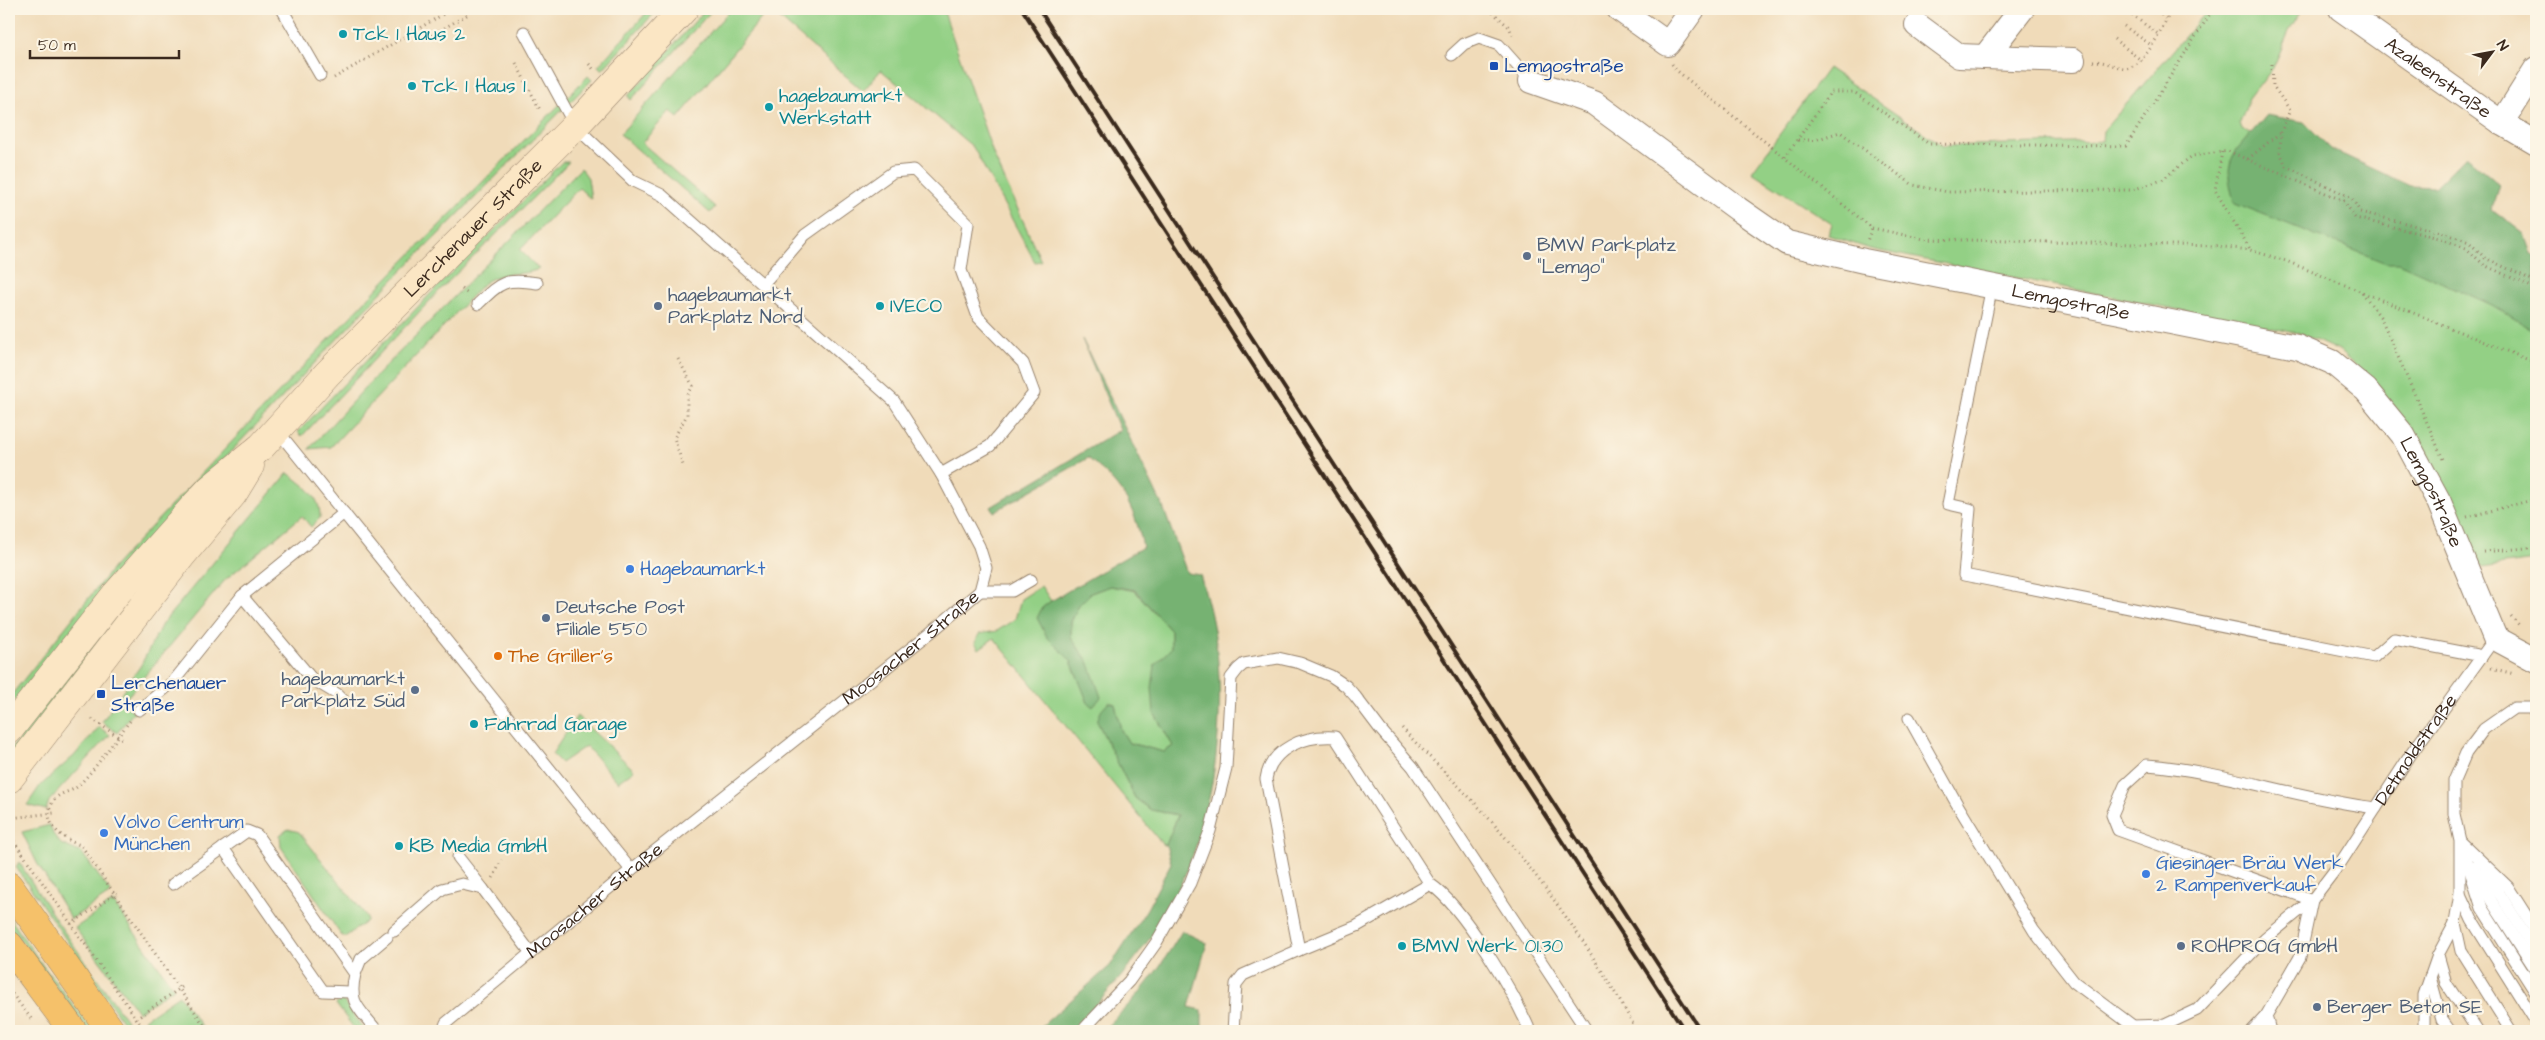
<svg xmlns="http://www.w3.org/2000/svg" width="2545" height="1040" viewBox="0 0 2545 1040" font-family="'Architects Daughter',sans-serif">
<style>
.green{fill:#93d085;stroke:#677d52}
.forest{fill:#76b272;stroke:#586e48}
.lines{fill:none;stroke-linecap:round;stroke-linejoin:round}
.lane-casing{stroke:#96826c;stroke-width:13}
.street-casing{stroke:#96826c;stroke-width:26}
.secondary-casing{stroke:#96826c;stroke-width:29}
.primary-casing{stroke:#96826c;stroke-width:29}
.path{stroke:#96826c;stroke-width:3;stroke-dasharray:1 4;stroke-linecap:butt}
.lane{stroke:#fff;stroke-width:11}
.street{stroke:#fff;stroke-width:24}
.secondary{stroke:#fbe6c4;stroke-width:28}
.primary{stroke:#f5c16b;stroke-width:28}
.rail{stroke:#3b2a1e;stroke-width:4}
.culture-dot{fill:#0f9aa8;stroke:#fcf5e5;stroke-width:2}
.transit-dot{fill:#1a4fb4;stroke:#fcf5e5;stroke-width:2}
.service-dot{fill:#5c6f8a;stroke:#fcf5e5;stroke-width:2}
.shop-dot{fill:#3f7fe0;stroke:#fcf5e5;stroke-width:2}
.food-dot{fill:#e8710a;stroke:#fcf5e5;stroke-width:2}
.labels{text-anchor:middle;dominant-baseline:central;stroke-width:4.5;stroke-linejoin:round;paint-order:stroke}
.culture-label{font-size:19px;fill:#0d838f;stroke:#fcf5e5;text-anchor:start}
.transit-label{font-size:19px;fill:#164399;stroke:#fcf5e5;text-anchor:start}
.street-label{font-size:19px;fill:#3b2a1e;stroke:#fcf5e5}
.service-label{font-size:19px;fill:#4e5e75;stroke:#fcf5e5;text-anchor:start}
.shop-label{font-size:19px;fill:#366cbe;stroke:#fcf5e5;text-anchor:start}
.food-label{font-size:19px;fill:#c56008;stroke:#fcf5e5;text-anchor:start}
</style>
<rect width="100%" height="100%" fill="#fcf5e5"/>
<filter id="ink" filterUnits="userSpaceOnUse"><feTurbulence type="fractalNoise" baseFrequency=".02" numOctaves="2"/><feDisplacementMap in="SourceGraphic" scale="10" xChannelSelector="R" yChannelSelector="G"/><feConvolveMatrix kernelMatrix="1 2 1 2 8 2 1 2 1" color-interpolation-filters="sRGB"/></filter>
<filter id="wash" filterUnits="userSpaceOnUse"><feTurbulence type="fractalNoise" baseFrequency=".0096" numOctaves="4" result="noise"/><feDisplacementMap in="SourceGraphic" scale="20" xChannelSelector="R" yChannelSelector="G"/><feGaussianBlur stdDeviation="1.12" result="paint"/><feColorMatrix in="noise" values="0 0 0 0 0 0 0 0 0 0 0 0 0 0 0 0 0 1.4 0 .05"/><feComposite in="paint" operator="in"/></filter>
<g filter="url(#wash)">
<rect width="100%" height="100%" fill="#f0dbb9"/>
<path class="green" d="M650 9H658L602 70 598 66Z
M706 9H713L631 100 628 96Z
M731 9H943L994 156 1041 261 1035 262 973 147 881 70 863 91 769 9 678 118 670 111 642 143 715 207 710 213 620 134Z
M2209 9H2302L2290 29 2273 68 2249 99 2240 123 2242 129 2536 268V560L2481 567 2450 498 2374 383 2339 351 2302 334 1870 249 1828 235 1832 224 1752 172 1828 68 1943 146 2102 141 2103 131Z
M588 76 592 80 393 280 120 569 9 707V698L115 565 389 276Z
M562 162H569L439 291 302 436 298 432 436 288Z
M581 168 588 178 591 199 579 188 520 250 539 269C516 278 508 268 484 283L331 447 309 449 376 376Z
M288 473C304 485 321 496 320 518L311 527 302 516 225 580 123 702 134 712 117 733 102 722 141 665 162 624Z
M183 539 9 761V752L127 595Z
M1041 586 1051 601 1042 608 1047 637 1071 661 1088 702V661L1071 638V622L1079 605 1091 593 1110 586 1135 591 1171 631V648L1155 665 1154 713 1173 746 1164 752 1129 743 1121 730 1115 704 1109 702 1097 721 1135 798 1151 810 1178 815 1166 845H1163L994 638 979 649 975 643 979 634 997 631 1015 619 1021 599Z
M577 716 634 770 618 782 586 746 561 763 552 754Z
M99 727 110 735 49 801 46 810 27 805 40 786 74 756Z
M50 825 53 834 61 844 82 853 111 893 71 919 37 863 22 832Z
M288 829 299 832 367 917V921L345 937 341 935 281 847 280 835Z
M19 862 56 920 134 1031H129L16 867Z
M113 902 174 988 138 1012 75 928Z
M9 917 43 966 94 1031H89L9 925Z
M179 995 205 1031H154L144 1019Z
M342 999 365 1031H356L336 1004Z"/>
<path class="forest" d="M2267 115 2304 122 2331 149 2410 186 2435 187 2466 156 2499 184 2492 209 2524 234 2531 254 2536 257V332L2492 305 2398 263H2386L2235 203C2218 156 2239 149 2267 115Z
M1082 339 1163 507 1187 573 1200 575C1218 630 1222 677 1218 735 1208 861 1160 944 1070 1031H1036L1110 966 1147 909 1171 863 1166 845 1178 815 1151 810 1135 798 1097 721 1101 711 1109 702 1115 704 1121 730 1129 743 1164 752 1173 746 1154 713 1152 688 1155 665 1171 648V631L1135 590 1110 586 1091 593 1079 605 1071 622V638L1088 661 1101 697 1093 707 1088 703 1071 661 1047 637 1037 618 1042 608 1051 601 1143 547C1134 504 1121 485 1088 458L994 512 991 507 1120 430Z
M1182 931 1207 943 1189 1007 1202 1010V1031H1102C1138 998 1157 973 1182 931Z"/>
</g>
<g filter="url(#ink)">
<g class="lines">
<g class="lane-casing">
<g id="lane">
<path d="M282 9 320 75"/>
<path d="M1452 55 1464 44 1479 38 1499 45 1531 81"/>
<path d="M763 284 805 235 893 172 914 170 968 224 961 270 978 317 1023 363 1034 393 990 446 941 474"/>
<path d="M1992 286 1948 504 1970 509 1964 575 2374 657 2394 639 2482 656"/>
<path d="M478 304C501 282 504 278 537 283"/>
<path d="M277 430 631 870"/>
<path d="M980 591H1012L1031 580"/>
<path d="M242 596 312 679 337 694 346 703"/>
<path d="M139 710 173 682 242 596 344 513"/>
<path id="s1" d="M1909 718 1957 804 2034 931 2074 982 2133 1026 2165 1025 2197 1010 2265 939 2312 900 2341 862 2411 754 2495 638"/>
<path d="M2461 842 2508 887 2536 931"/>
<path d="M223 848 323 991 350 992"/>
<path d="M2464 852 2482 908 2536 993"/>
<path d="M458 857 483 889"/>
<path d="M2474 867 2492 902 2536 970"/>
<path d="M2485 871 2536 951"/>
<path d="M173 884 247 831 257 835 355 974C348 1004 359 1008 377 1031"/>
<path d="M1430 884 1357 926 1299 950 1266 779C1271 748 1305 735 1335 737L1430 884C1463 906 1514 993 1530 1031"/>
<path d="M2460 894 2472 920 2536 1022"/>
<path d="M2312 900 2118 830 2112 815 2125 785 2147 765C2224 771 2299 799 2376 808"/>
<path d="M2455 923 2461 951 2511 1031"/>
<path d="M394 931 442 889 462 884 483 889 531 953"/>
<path d="M2438 955 2446 983 2478 1031"/>
<path d="M355 974 361 959 387 937"/>
<path d="M2430 977 2442 1020 2450 1031"/>
<path d="M2266 1016 2270 1031"/>
<path id="s2" d="M443 1031 446 1023 631 870 930 633 980 591 986 568 979 546 941 474 894 401 662 195 633 181 575 126 524 32"/>
<path d="M1082 1031 1129 981 1156 943 1190 883 1210 831 1226 768 1231 678 1238 669 1244 664 1278 658 1300 663 1331 676 1346 686 1355 696 1380 729 1413 767 1587 1031"/>
<path d="M1233 1031 1236 984 1243 975 1299 950"/>
<path d="M2252 1031 2266 1016 2300 957 2312 900"/>
<path d="M2424 1031V995L2438 955 2455 923 2460 894V841L2454 814V781L2466 753 2484 729 2514 708H2536"/>
</g>
</g>
<g class="street-casing">
<g id="street">
<path d="M1619 9 1668 44 1693 9"/>
<path d="M2022 9 1985 57 2073 60"/>
<path id="s3" d="M2341 9 2502 123 2536 143"/>
<path d="M1917 25 1959 56 1985 57"/>
<path id="s4" d="M1531 81 1594 103 1738 209 1787 243 1864 261 2297 347 2332 362 2366 390 2403 435 2439 502 2495 638 2536 660"/>
<path d="M2502 123 2536 69"/>
</g>
</g>
<g class="secondary-casing">
<g id="secondary">
<path id="s5" d="M9 730 116 594 196 504 210 489 262 446 327 374 575 126 684 9"/>
<path d="M9 779 183 554 233 494 250 466"/>
</g>
</g>
<g class="primary-casing">
<path id="primary" d="M9 886 111 1031
M9 945 73 1031"/>
</g>
<path class="path" d="M1489 9 1509 27 1513 36
M2153 9 2167 19
M2132 15 2158 34
M2124 26 2151 45
M427 38 467 15 464 9
M2114 39 2142 61
M2093 61C2105 61 2114 67 2124 68 2145 69 2163 25 2172 9
M516 63 541 112
M589 64 595 71
M1672 64 1676 70 1872 228 1867 241
M2272 64 2273 86 2290 110 2281 132 2280 152 2286 166 2352 198 2360 212 2441 232 2469 242 2485 258 2536 282
M334 78 452 9
M1798 140H1815L1840 132 1913 185 1948 192 2132 190 2162 180 2192 156 2228 151 2344 201 2355 218 2439 238 2466 248 2484 265 2536 289
M2222 152 2215 190 2250 249
M1785 157 1831 92H1854L1929 144 2126 146 2213 9
M2248 159 2281 132
M1872 228 1924 239 2216 246 2250 250 2286 261 2536 363
M462 289 467 293
M2362 292 2381 318 2443 459
M678 359 693 386 687 396V415L674 438 683 465
M2467 517 2536 499
M2483 552 2536 547
M2511 616 2520 626
M2491 668 2514 674
M92 719 123 740
M130 721C113 742 98 766 79 785 73 792 63 791 56 798 37 819 61 840 81 845L208 1031
M1402 728C1425 753 1450 777 1474 802 1536 869 1593 951 1637 1031
M9 816 10 818 54 813
M11 837 145 1031
M493 878 502 860
M71 924 117 893
M9 990 33 1021
M136 1019 182 987"/>
<use href="#lane" class="lane"/>
<use href="#street" class="street"/>
<use href="#secondary" class="secondary"/>
<use href="#primary" class="primary"/>
<path class="rail" d="M1022 9 1685 1031
M1039 9 1701 1031"/>
</g>
</g>
<g class="culture-dot">
<circle cx="343" cy="34" r="5"/>
<circle cx="412" cy="86" r="5"/>
<circle cx="769" cy="107" r="5"/>
<circle cx="880" cy="306" r="5"/>
<circle cx="474" cy="724" r="5"/>
<circle cx="399" cy="846" r="5"/>
<circle cx="1402" cy="946" r="5"/>
</g>
<g class="transit-dot">
<rect x="1489" y="61" width="10" height="10" rx="2.5"/>
<rect x="96" y="689" width="10" height="10" rx="2.5"/>
</g>
<g class="service-dot">
<circle cx="1527" cy="256" r="5"/>
<circle cx="658" cy="306" r="5"/>
<circle cx="546" cy="618" r="5"/>
<circle cx="415" cy="690" r="5"/>
<circle cx="2181" cy="946" r="5"/>
<circle cx="2317" cy="1007" r="5"/>
</g>
<g class="shop-dot">
<circle cx="630" cy="569" r="5"/>
<circle cx="104" cy="833" r="5"/>
<circle cx="2146" cy="874" r="5"/>
</g>
<circle class="food-dot" cx="498" cy="656" r="5"/>
<g class="labels">
<g class="culture-label">
<text x="353" y="34">Tck 1 Haus 2</text>
<text x="422" y="86">Tck 1 Haus 1</text>
<text x="779" y="96">hagebaumarkt<tspan x="779" dy="22">Werkstatt</tspan></text>
<text x="890" y="306">IVECO</text>
<text x="484" y="724">Fahrrad Garage</text>
<text x="409" y="846">KB Media GmbH</text>
<text x="1412" y="946">BMW Werk 01.30</text>
</g>
<g class="transit-label">
<text x="1504" y="66">Lemgostraße</text>
<text x="111" y="683">Lerchenauer<tspan x="111" dy="22">Straße</tspan></text>
</g>
<g class="street-label">
<text stroke="none"><textPath href="#s3" startOffset="119">Azaleenstraße</textPath></text>
<text stroke="none"><textPath href="#s5" startOffset="685">Lerchenauer Straße</textPath></text>
<text stroke="none"><textPath href="#s4" startOffset="595">Lemgostraße</textPath></text>
<text stroke="none"><textPath href="#s4" startOffset="1030">Lemgostraße</textPath></text>
<text stroke="none"><textPath href="#s2" startOffset="606">Moosacher Straße</textPath></text>
<text stroke="none"><textPath href="#s1" startOffset="795">Detmoldstraße</textPath></text>
<text stroke="none"><textPath href="#s2" startOffset="201">Moosacher Straße</textPath></text>
</g>
<g class="service-label">
<text x="1537" y="245">BMW Parkplatz<tspan x="1537" dy="22">"Lemgo"</tspan></text>
<text x="668" y="295">hagebaumarkt<tspan x="668" dy="22">Parkplatz Nord</tspan></text>
<text x="556" y="607">Deutsche Post<tspan x="556" dy="22">Filiale 550</tspan></text>
<text x="405" y="679" text-anchor="end">hagebaumarkt<tspan x="405" dy="22">Parkplatz Süd</tspan></text>
<text x="2191" y="946">ROHPROG GmbH</text>
<text x="2327" y="1007">Berger Beton SE</text>
</g>
<g class="shop-label">
<text x="640" y="569">Hagebaumarkt</text>
<text x="114" y="822">Volvo Centrum<tspan x="114" dy="22">München</tspan></text>
<text x="2156" y="863">Giesinger Bräu Werk<tspan x="2156" dy="22">2 Rampenverkauf</tspan></text>
</g>
<g class="food-label">
<text x="508" y="656">The Griller's</text>
</g>
</g>
<rect width="2545" height="1040" fill="none" stroke="#fcf5e5" stroke-width="30"/>
<g transform="translate(2492 52) rotate(58)" stroke="#fcf5e5" stroke-width="4" paint-order="stroke">
<path d="M0-4L9 19L0 12L-9 19Z" fill="#3b2a1e"/>
<text y="-8" font-size="14" font-weight="bold" text-anchor="middle" fill="#3b2a1e">N</text>
</g>
<path d="M30 50v8h149v-8" fill="none" stroke="#3b2a1e" stroke-width="2.5"/>
<text x="38" y="50" font-size="15" fill="#3b2a1e" stroke="#fcf5e5" stroke-width="4" paint-order="stroke">50 m</text>
</svg>
